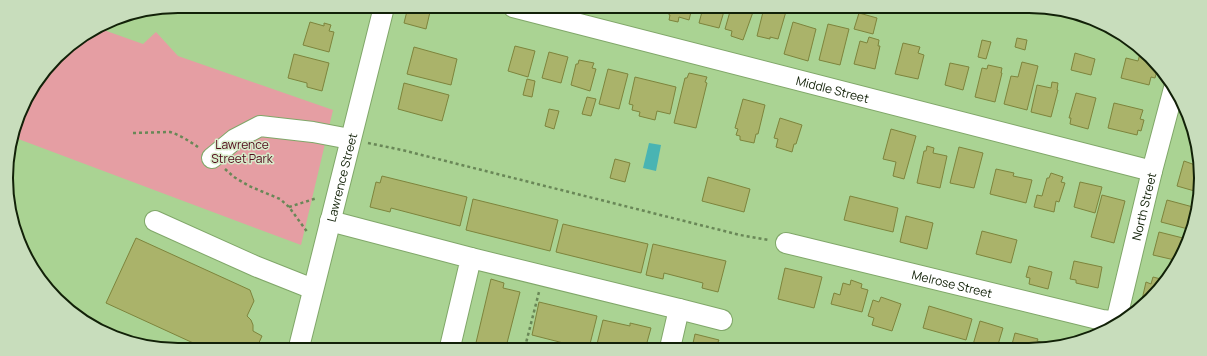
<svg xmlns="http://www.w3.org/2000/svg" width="1207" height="356" viewBox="0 0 1207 356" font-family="Manrope,sans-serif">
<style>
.green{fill:#e59ea3}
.water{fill:#49b4b3}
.building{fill:#aab36a;stroke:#7d843c}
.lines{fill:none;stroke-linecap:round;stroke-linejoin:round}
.minor-casing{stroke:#80a769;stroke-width:22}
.path{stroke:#698757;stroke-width:2.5;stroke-dasharray:3 3;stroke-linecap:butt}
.minor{stroke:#fff;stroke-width:20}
.labels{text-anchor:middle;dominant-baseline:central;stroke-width:3;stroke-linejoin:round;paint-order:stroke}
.street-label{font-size:12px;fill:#122108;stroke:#d8edcc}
.park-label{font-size:12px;fill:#51091a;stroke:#d8edcc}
.rim{fill:none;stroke:#122108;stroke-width:2}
</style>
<rect width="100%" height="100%" fill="#aad393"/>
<path class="green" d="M98 28 143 44 156 32 178 56 333 110 301 245 13 137 24 102 64 49Z"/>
<path class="water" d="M649 143 661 145 656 171 643 168Z"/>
<path class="building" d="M322 7H347L346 11Z
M408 7 414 8 415 7H425L424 11 430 12 426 29 404 23Z
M649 8H665L663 13 649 9Z
M670 8H692L689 20 679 17 678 22 669 20 670 15H669Z
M703 8H725L719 28 699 23Z
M731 8H752L751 12H753L743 40 731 36 732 31 725 29Z
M764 8H787L778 39 770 37V39L757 36Z
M859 13 877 18 873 34 854 29Z
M310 22 324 26V23L331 25 329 31 334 32 329 52 303 45Z
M793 22 816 29 808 61 784 54Z
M828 24 849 29 840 65 819 60Z
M869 37 879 40 878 46H880L875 69 854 64 860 41 867 43Z
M1017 38 1027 40 1025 50 1015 47Z
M982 40 991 42 986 59 978 57Z
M903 43 920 47 918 53 924 55 918 79 895 74Z
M1134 44 1140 50 1132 48Z
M515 46 535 51 528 77 508 71Z
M414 47 457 59 451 85 407 74Z
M549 52 568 57 561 83 542 78Z
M1075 53 1095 59 1091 75 1071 70Z
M294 54 329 63 322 91 307 87V83L288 78Z
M1140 54 1145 55 1154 65 1153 69 1157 70 1155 78 1151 77 1149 85 1121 78 1126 58 1138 61Z
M579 60 594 63 592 68 596 69 590 91 571 85 576 64H578Z
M1022 62 1038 66 1027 110 1004 104 1011 76 1018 77Z
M950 63 969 67 963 90 945 85Z
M988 65 1002 68 1001 73H1002L995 102 975 97 982 68 987 69Z
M608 69 628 74 619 109 599 104Z
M689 73 707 77 705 82 707 83 696 128 674 123 685 78H687Z
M635 77 676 87 670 114 657 111 655 120 639 116 640 112 632 110 633 105 629 104Z
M527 79 535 81 532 97 523 95Z
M1052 82 1058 83 1057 90H1058L1051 117 1031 112 1037 85 1051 88Z
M404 83 449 95 442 121 398 109Z
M1076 93 1096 98 1088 129 1070 124 1071 118H1069Z
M587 97 596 99 591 116 582 114Z
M743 99 765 105 758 134H756L754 143 740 140V136L736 135 738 129 735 128Z
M1114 103 1143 110 1140 119 1144 120 1141 131 1138 130 1137 135 1108 128Z
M549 109 559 111 554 129 545 126Z
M780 118 802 125 796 144H794L792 152 776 147 778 139 774 138Z
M891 129 916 136 904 179 893 176 896 162 883 159Z
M1196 140 1198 145V149L1194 148Z
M927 146 934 148 933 153 947 156 940 188 917 183 924 151H926Z
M959 147 983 153 974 188 950 183Z
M615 159 630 163 625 182 610 178Z
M1184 161 1198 166V192L1177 186Z
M996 169 1014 173 1013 176 1032 180 1026 203 990 194Z
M1051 173 1063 177 1061 182 1065 183 1059 202 1056 201 1054 212 1034 207 1037 195 1042 196 1047 178H1049Z
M382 176 467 197 460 226 391 208 390 212 370 207 376 182 380 183Z
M708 177 750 189 744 212 702 201Z
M1080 182 1102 187 1095 213 1074 207Z
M1102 195 1125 201 1114 243 1091 237Z
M850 196 898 208 893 232 844 220Z
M473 199 558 220 550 251 466 230Z
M1167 200 1193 207 1188 229 1161 222Z
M906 216 933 223 927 249 900 242Z
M563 224 648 244 641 273 556 252Z
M982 231 1017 240 1011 263 976 254Z
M1159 232 1187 239 1179 261 1153 255Z
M136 238 250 290 254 301 247 316 251 320 253 325V331L262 336 257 347H202L106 303Z
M653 244 726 261 718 292 702 288 703 283 664 273 663 279 646 275Z
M1074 261 1102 267 1098 288 1076 283V280L1070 279Z
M1029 266 1052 272 1048 289 1029 284 1030 278 1026 277Z
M785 268 822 277 814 308 778 299Z
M1153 277 1165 280 1144 305 1141 304 1146 282 1151 284Z
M491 279 504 283 503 288 520 292 506 347H475Z
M851 280 862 284 861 288 868 290 862 312 831 304 834 293 840 295 843 283 850 285Z
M881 297 901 304 892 331 872 325 874 318 868 316 873 300 879 302Z
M539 302 597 316 589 348H583L532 335Z
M929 306 972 319 966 340 923 328Z
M603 320 630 326V323L651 328 646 346 643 345 642 348H596Z
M980 321 1003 328 997 348H972Z
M1015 333 1038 339 1037 341 1049 344 1048 349 1011 348Z
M695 334 719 340 717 344 727 347V348H692Z
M1065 341 1072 342 1064 345Z"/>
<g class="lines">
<g class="minor-casing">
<g id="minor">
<path id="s1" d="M513 7 1152 171"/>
<path d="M212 158 235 139 260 126 313 132 350 139"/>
<path d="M155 221 255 266 313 289"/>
<path d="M330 221 471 258 450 347"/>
<path id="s2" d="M786 243 1102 320 1120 322"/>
<path d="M471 258 679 309 670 348"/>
<path d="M679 309 722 320"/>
<path id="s3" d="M1115 326 1152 171 1174 88"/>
<path id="s4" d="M299 347 384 7"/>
</g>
</g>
<path class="path" d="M133 133 170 132C180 135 189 141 198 147
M368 143 402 150 740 235 769 240
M225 169 234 177 249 186 280 199 289 207 308 233
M289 207 317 198
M528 347 526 343 539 292"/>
<use href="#minor" class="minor"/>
</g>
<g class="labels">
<g class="street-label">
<text stroke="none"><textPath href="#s1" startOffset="330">Middle Street</textPath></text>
<text stroke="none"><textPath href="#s4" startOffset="175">Lawrence Street</textPath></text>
<text stroke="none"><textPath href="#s3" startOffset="123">North Street</textPath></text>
<text stroke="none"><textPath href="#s2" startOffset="171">Melrose Street</textPath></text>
</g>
<g class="park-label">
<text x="242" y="144">Lawrence<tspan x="242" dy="14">Street Park</tspan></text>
</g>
</g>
<path d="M0 0H1207V356H0ZM178 13H1029A165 165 0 0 1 1194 178V178A165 165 0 0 1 1029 343H178A165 165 0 0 1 13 178V178A165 165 0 0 1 178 13Z" fill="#c8ddbc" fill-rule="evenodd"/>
<path class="rim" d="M178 13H1029A165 165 0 0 1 1194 178V178A165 165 0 0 1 1029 343H178A165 165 0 0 1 13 178V178A165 165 0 0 1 178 13Z"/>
</svg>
